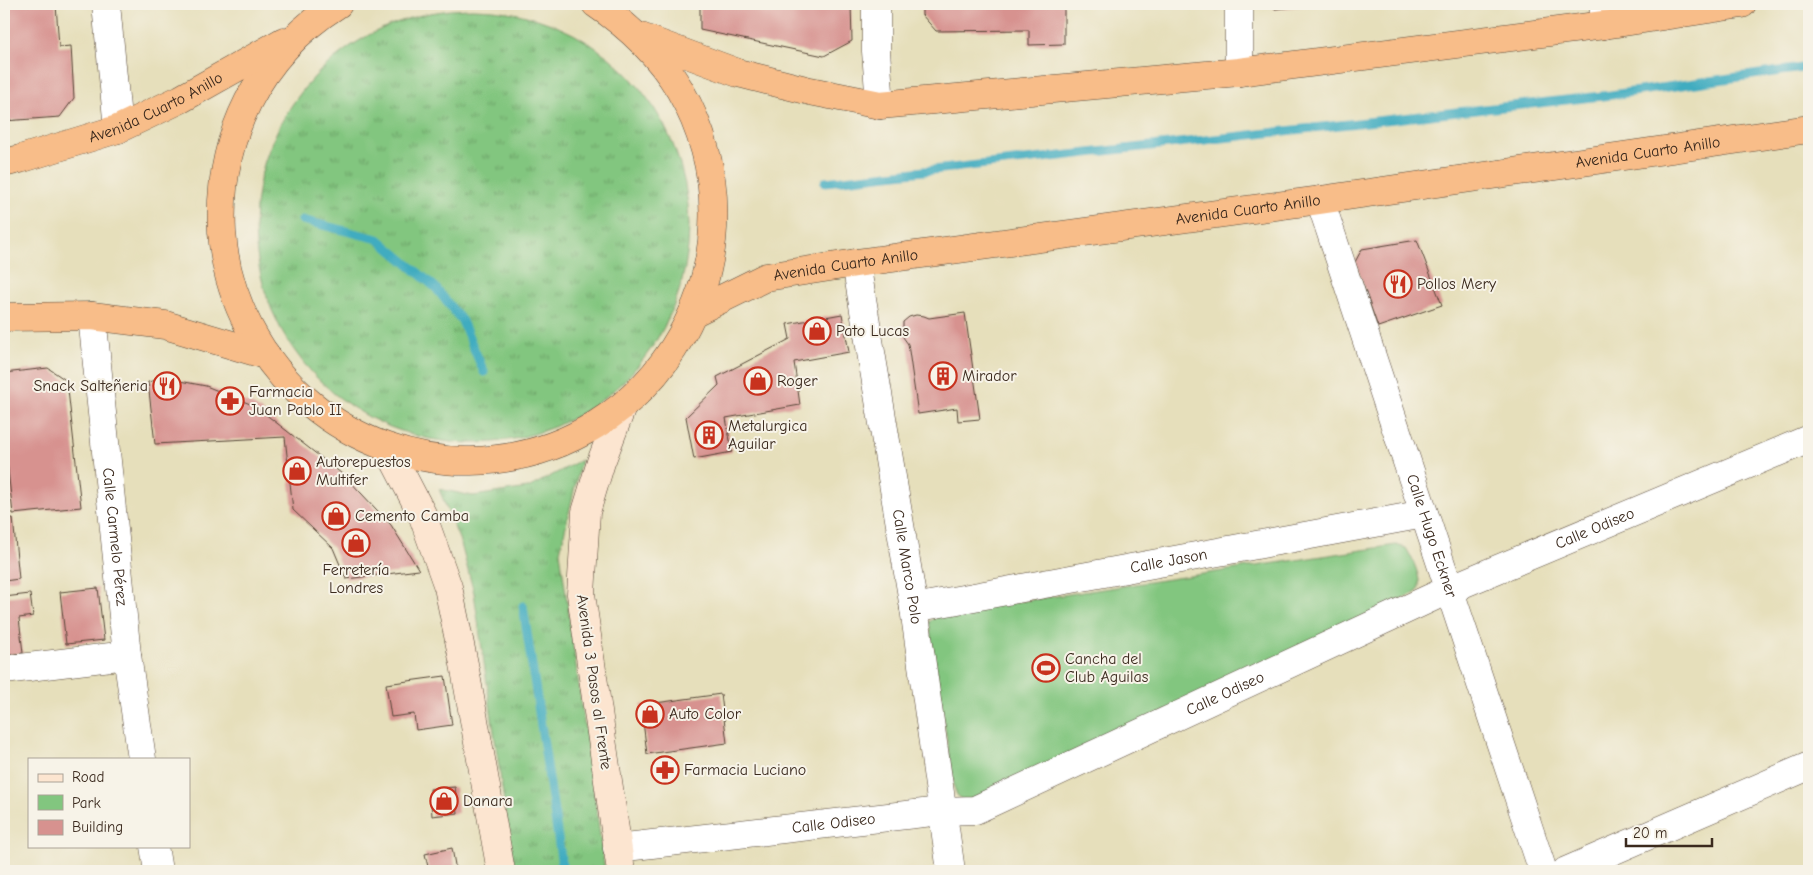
<svg xmlns="http://www.w3.org/2000/svg" width="1813" height="875" viewBox="0 0 1813 875" font-family="'Comic Neue',sans-serif">
<style>
.grass{fill:url(#grass-tufts);stroke:#5e784e}
.park{fill:#82c67f;stroke:#5e784e}
.lines{fill:none;stroke-linecap:round;stroke-linejoin:round}
.stream{stroke:#40acc0;stroke-width:9}
.building{fill:#d7928f}
.minor-casing{stroke:#554536;stroke-width:29}
.secondary-casing{stroke:#554536;stroke-width:29}
.trunk-casing{stroke:#554536;stroke-width:29}
.minor{stroke:#fff;stroke-width:28}
.secondary{stroke:#fce5d0;stroke-width:28}
.trunk{stroke:#f8bd89;stroke-width:28}
.labels{text-anchor:middle;dominant-baseline:central;stroke-width:4;stroke-linejoin:round;paint-order:stroke}
.street-label{font-size:16px;fill:#3b2a1e;stroke:#f7f3e8}
.poi-label{font-size:16px;fill:#3b2a1e;stroke:#f7f3e8;text-anchor:start}
</style>
<defs>
<pattern id="grass-tufts" width="24" height="20" patternUnits="userSpaceOnUse" patternTransform="scale(1.25)"><rect width="24" height="20" fill="#82c67f"/><path d="M3 7l-1-3M5 7V3M7 7l1-3M15 17l-1-3M17 17v-4M19 17l1-3" fill="none" stroke="#6ca167"/></pattern>
</defs>
<rect width="100%" height="100%" fill="#f7f3e8"/>
<filter id="ink" filterUnits="userSpaceOnUse"><feTurbulence type="fractalNoise" baseFrequency=".02" numOctaves="2"/><feDisplacementMap in="SourceGraphic" scale="10" xChannelSelector="R" yChannelSelector="G"/><feConvolveMatrix kernelMatrix="1 2 1 2 8 2 1 2 1" color-interpolation-filters="sRGB"/></filter>
<filter id="wash" filterUnits="userSpaceOnUse"><feTurbulence type="fractalNoise" baseFrequency=".0096" numOctaves="4" result="noise"/><feDisplacementMap in="SourceGraphic" scale="20" xChannelSelector="R" yChannelSelector="G"/><feGaussianBlur stdDeviation="1.12" result="paint"/><feColorMatrix in="noise" values="0 0 0 0 0 0 0 0 0 0 0 0 0 0 0 0 0 1.4 0 .05"/><feComposite in="paint" operator="in"/></filter>
<g filter="url(#wash)">
<rect width="100%" height="100%" fill="#e6dfbb"/>
<path class="grass" d="M255 226a217 217 0 1 1 434 0a217 217 0 1 1-434 0Z
M581 460 560 552 605 871H514L474 593 461 544 439 489 473 496 528 488Z"/>
<path class="park" d="M1396 545 1406 548C1412 558 1424 581 1417 592L979 799 963 800 957 795 954 787 929 622 934 618 950 612Z"/>
<g class="lines">
<path class="stream" d="M825 182 1611 95 1809 67
M302 220 378 239 435 287 462 321 484 372
M523 606 563 871"/>
</g>
<g id="blocks">
<path class="building" d="M4 4H56L59 47 71 46 74 98 60 117 4 121Z
M700 4H851L852 41 824 56 700 30Z
M922 4H1064V44L1029 45V30L936 31 922 15Z
M1270 4H1314V5L1275 9Z
M1417 240 1442 305 1378 327 1355 262 1362 249Z
M965 313 980 419 958 421 957 408 918 414 908 344 903 337V322L909 317 916 315 924 316 929 318Z
M842 314 849 352 794 362 800 405 726 418 732 452 694 459 686 417 719 385 717 377 790 339 787 324Z
M48 368 67 381 81 507 13 514 4 435V373Z
M164 378 206 386 255 406 346 477 391 525 419 570 346 579 333 548 293 510 285 437 155 444 148 382Z
M13 518 19 579 4 581V519Z
M98 588 104 640 66 644 60 592Z
M30 594 33 616 19 618 23 653 4 655V597Z
M445 676 452 725 416 730 414 714 391 717 386 684Z
M721 694 727 743 647 754 641 705Z
M455 787 458 813 432 816 430 789Z
M452 848 456 871H429L425 854Z"/>
</g>
</g>
<g filter="url(#ink)">
<use href="#blocks" fill-opacity="0" stroke="#554536" stroke-width="1"/>
<g class="lines">
<g class="minor-casing">
<g id="minor">
<path d="M106 4 118 129"/>
<path d="M876 4V51L880 105"/>
<path d="M1604 25V4"/>
<path d="M1239 72V4"/>
<path id="s1" d="M1320 200 1543 871"/>
<path id="s2" d="M856 263 914 608 951 871"/>
<path id="s3" d="M92 316 127 655 142 759"/>
<path id="s4" d="M914 608 1424 514"/>
<path d="M4 670 127 655"/>
<path d="M154 846 158 871"/>
<path id="s5" d="M617 848 941 811 975 810 1450 589 1809 439"/>
<path d="M1566 871 1809 766"/>
</g>
</g>
<g class="secondary-casing">
<path id="secondary" d="M388 448 422 514 448 587 464 664 501 871
M621 871 581 594 586 512 601 462 622 407"/>
</g>
<g class="trunk-casing">
<g id="trunk">
<path d="M338 4C258 55 217 137 222 232 226 298 261 363 311 404 356 441 413 462 471 461 659 457 774 254 680 90 659 55 630 27 596 4"/>
<path d="M641 37 738 73 810 91 880 105 1239 72 1604 25 1742 4"/>
<path id="s6" d="M4 163 20 159 118 129 181 99 284 41"/>
<path id="s7" d="M693 313 766 277 856 263 1320 200 1809 129"/>
<path d="M4 317 92 316 165 325 266 355"/>
</g>
</g>
<use href="#minor" class="minor"/>
<use href="#secondary" class="secondary"/>
<use href="#trunk" class="trunk"/>
</g>
</g>
<defs>
<g id="restaurant-ring" transform="scale(1.4375)"><circle r="9.5" fill="#f7f3e8" stroke="#c8321e" stroke-width="1.5"/><path d="M-5-6h1v4h1v-4h1v4h1v-4h1v5L-1.5 .5V6h-2V.5L-5-1ZM5-6V6H3V1.5H1.5Q1.5-4 5-6Z" fill="#c8321e"/></g>
<g id="shop-ring" transform="scale(1.4375)"><circle r="9.5" fill="#f7f3e8" stroke="#c8321e" stroke-width="1.5"/><path d="M-5-2.5h2.3a2.7 3.5 0 0 1 5.4 0H5L5.5 6h-11ZM-1.5-2.5h3a1.5 2.3 0 0 0-3 0Z" fill="#c8321e"/></g>
<g id="building-ring" transform="scale(1.4375)"><circle r="9.5" fill="#f7f3e8" stroke="#c8321e" stroke-width="1.5"/><path d="M-4-6H4V6H1V3H-1V6H-4ZM-2.5-4.3h1.7v1.8h-1.7ZM.8-4.3h1.7v1.8H.8ZM-2.5-1h1.7V.8h-1.7ZM.8-1h1.7V.8H.8Z" fill="#c8321e"/></g>
<g id="pharmacy-ring" transform="scale(1.4375)"><circle r="9.5" fill="#f7f3e8" stroke="#c8321e" stroke-width="1.5"/><path d="M-2-6h4v4h4v4h-4v4h-4v-4h-4v-4h4Z" fill="#c8321e"/></g>
<g id="stadium-ring" transform="scale(1.4375)"><circle r="9.5" fill="#f7f3e8" stroke="#c8321e" stroke-width="1.5"/><path d="M0-5a6.5 5 0 1 0 0 10a6.5 5 0 1 0 0-10ZM-3.5-1.8h7v3.6h-7Z" fill="#c8321e"/></g>
</defs>
<g fill-rule="evenodd">
<use href="#restaurant-ring" x="1398" y="284"/>
<use href="#shop-ring" x="817" y="331"/>
<use href="#building-ring" x="943" y="376"/>
<use href="#shop-ring" x="758" y="381"/>
<use href="#restaurant-ring" x="167" y="386"/>
<use href="#pharmacy-ring" x="230" y="401"/>
<use href="#building-ring" x="709" y="435"/>
<use href="#shop-ring" x="297" y="471"/>
<use href="#shop-ring" x="336" y="516"/>
<use href="#shop-ring" x="356" y="543"/>
<use href="#stadium-ring" x="1046" y="668"/>
<use href="#shop-ring" x="650" y="714"/>
<use href="#pharmacy-ring" x="665" y="770"/>
<use href="#shop-ring" x="444" y="801"/>
</g>
<g class="labels">
<g class="street-label">
<text stroke="none"><textPath href="#s6" startOffset="162">Avenida Cuarto Anillo</textPath></text>
<text stroke="none"><textPath href="#s7" startOffset="972">Avenida Cuarto Anillo</textPath></text>
<text stroke="none"><textPath href="#s7" startOffset="568">Avenida Cuarto Anillo</textPath></text>
<text stroke="none"><textPath href="#s7" startOffset="162">Avenida Cuarto Anillo</textPath></text>
<text stroke="none"><textPath href="#s5" startOffset="1041">Calle Odiseo</textPath></text>
<text stroke="none"><textPath href="#s1" startOffset="354">Calle Hugo Eckner</textPath></text>
<text stroke="none"><textPath href="#s3" startOffset="222">Calle Carmelo Pérez</textPath></text>
<text stroke="none"><textPath href="#s4" startOffset="259">Calle Jason</textPath></text>
<text stroke="none"><textPath href="#s2" startOffset="308">Calle Marco Polo</textPath></text>
<text transform="translate(594 682) rotate(82)">Avenida 3 Pasos al Frente</text>
<text stroke="none"><textPath href="#s5" startOffset="636">Calle Odiseo</textPath></text>
<text stroke="none"><textPath href="#s5" startOffset="218">Calle Odiseo</textPath></text>
</g>
<g class="poi-label">
<text x="1417" y="284">Pollos Mery</text>
<text x="836" y="331">Pato Lucas</text>
<text x="962" y="376">Mirador</text>
<text x="777" y="381">Roger</text>
<text x="148" y="386" text-anchor="end">Snack Salteñeria</text>
<text x="249" y="392">Farmacia<tspan x="249" dy="18">Juan Pablo II</tspan></text>
<text x="728" y="426">Metalurgica<tspan x="728" dy="18">Aguilar</tspan></text>
<text x="316" y="462">Autorepuestos<tspan x="316" dy="18">Multifer</tspan></text>
<text x="355" y="516">Cemento Camba</text>
<text x="356" y="570" text-anchor="middle">Ferretería<tspan x="356" dy="18">Londres</tspan></text>
<text x="1065" y="659">Cancha del<tspan x="1065" dy="18">Club Aguilas</tspan></text>
<text x="669" y="714">Auto Color</text>
<text x="684" y="770">Farmacia Luciano</text>
<text x="463" y="801">Danara</text>
</g>
</g>
<rect width="1813" height="875" fill="none" stroke="#f7f3e8" stroke-width="20"/>
<rect x="28" y="758" width="162" height="90" fill="#f7f3e8" stroke="#aca397"/>
<rect x="38" y="774" width="25" height="8" fill="#fce5d0" stroke="#aca397"/>
<text x="72" y="782" font-size="15" fill="#3b2a1e">Road</text>
<rect x="38" y="795" width="25" height="15" fill="#82c67f" stroke="#aca397"/>
<text x="72" y="808" font-size="15" fill="#3b2a1e">Park</text>
<rect x="38" y="820" width="25" height="15" fill="#d7928f" stroke="#aca397"/>
<text x="72" y="832" font-size="15" fill="#3b2a1e">Building</text>
<path d="M1626 838v8h86v-8" fill="none" stroke="#3b2a1e" stroke-width="2.5"/>
<text x="1633" y="838" font-size="15" fill="#3b2a1e" stroke="#f7f3e8" stroke-width="4" paint-order="stroke">20 m</text>
</svg>
